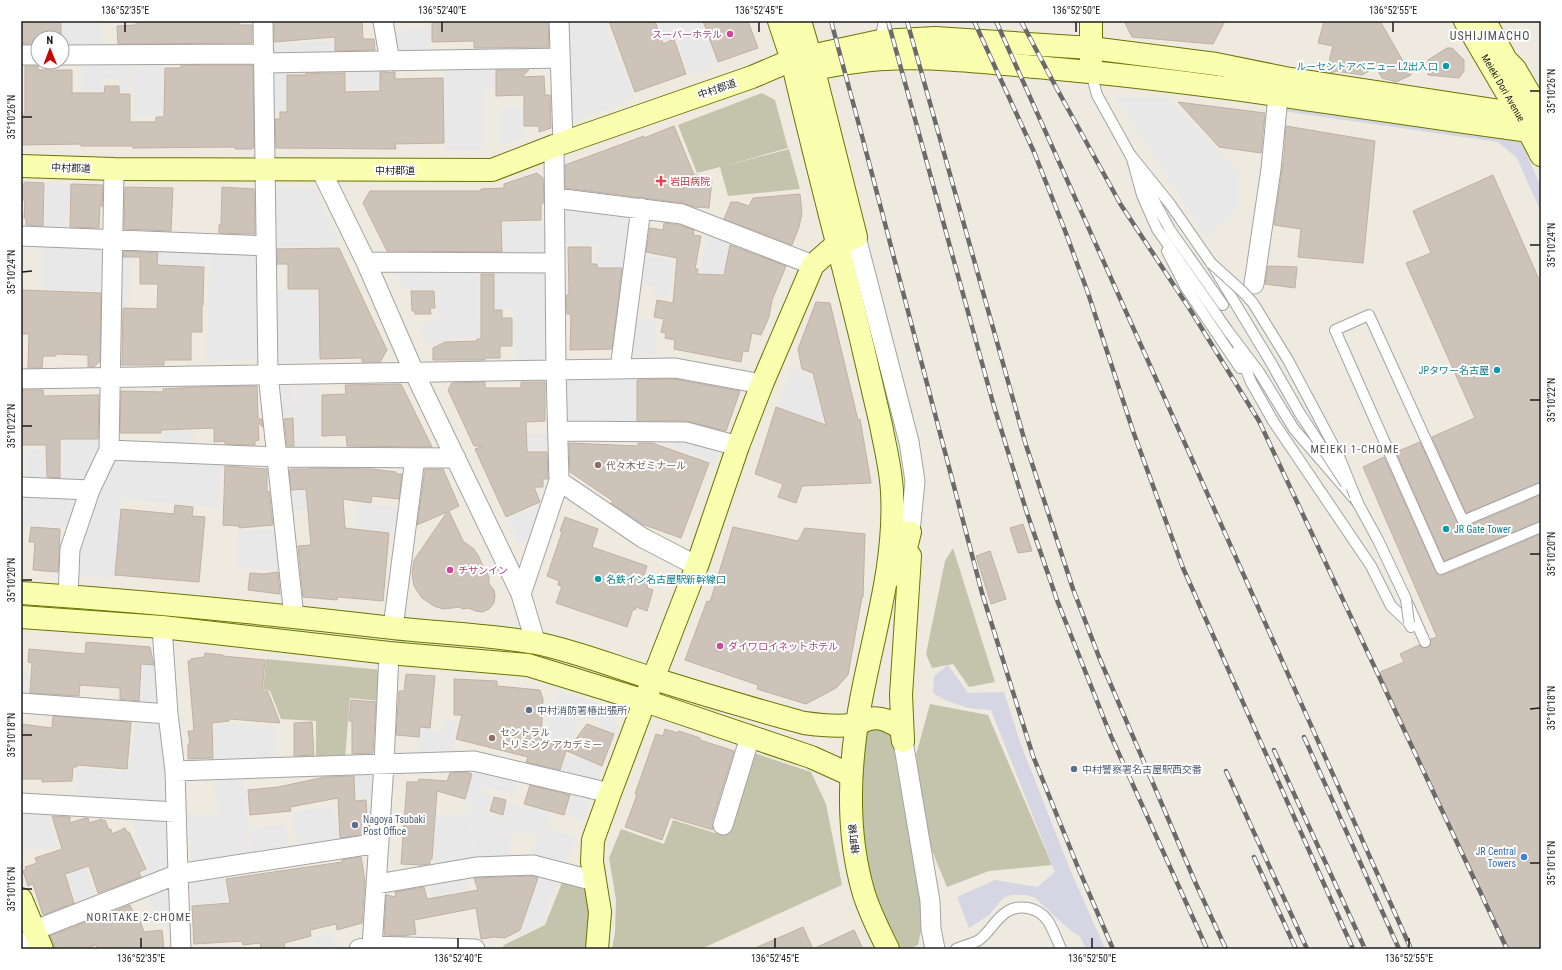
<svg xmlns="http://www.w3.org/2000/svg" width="1562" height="970" viewBox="0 0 1562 970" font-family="'Roboto Condensed','Noto Sans JP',sans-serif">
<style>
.construction{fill:#c3c4ab}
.parking{fill:#e8e8e8}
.plaza{fill:#d5d5e4}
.building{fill:#cec3b9;stroke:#c1b0a2}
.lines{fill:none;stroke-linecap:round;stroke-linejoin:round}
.lane-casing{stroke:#a3a3a3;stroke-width:12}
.street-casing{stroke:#a3a3a3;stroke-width:21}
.secondary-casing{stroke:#677600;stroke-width:24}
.lane{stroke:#fff;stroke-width:10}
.street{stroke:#fff;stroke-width:19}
.secondary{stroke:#f9ffae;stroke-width:22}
.rail-casing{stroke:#6a6a6a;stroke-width:4.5}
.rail{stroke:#fff;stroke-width:3;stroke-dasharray:9;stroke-linecap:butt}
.lane-bridge-casing{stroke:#a3a3a3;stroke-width:12;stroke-linecap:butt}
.lane-bridge{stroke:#fff;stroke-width:10}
.ticks{fill:none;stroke:#1c1c1c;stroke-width:1.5}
.hotel-dot{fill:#d1479c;stroke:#fff;stroke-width:1.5}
.culture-dot{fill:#0f9aa8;stroke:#fff;stroke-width:1.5}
.health-dot{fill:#e0444e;stroke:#fff;stroke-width:1.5}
.education-dot{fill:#8d6e63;stroke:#fff;stroke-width:1.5}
.service-dot{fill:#5c6f8a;stroke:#fff;stroke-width:1.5}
.shop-dot{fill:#3f7fe0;stroke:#fff;stroke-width:1.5}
.labels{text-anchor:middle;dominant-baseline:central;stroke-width:4;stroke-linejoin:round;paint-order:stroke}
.hotel-label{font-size:10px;fill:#b23c85;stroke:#fff;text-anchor:start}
.culture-label{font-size:10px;fill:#0d838f;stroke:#fff;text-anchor:end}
.street-label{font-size:10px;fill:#1c1c1c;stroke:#fff}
.health-label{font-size:10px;fill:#be3a42;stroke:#fff;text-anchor:start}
.education-label{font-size:10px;fill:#785e54;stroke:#fff;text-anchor:start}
.service-label{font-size:10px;fill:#4e5e75;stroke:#fff;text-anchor:start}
.shop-label{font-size:10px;fill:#366cbe;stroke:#fff;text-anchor:end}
.neighbourhood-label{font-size:11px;letter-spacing:1px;fill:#4f4f4f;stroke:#fff}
.quarter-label{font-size:12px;letter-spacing:1px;fill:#4f4f4f;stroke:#fff}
.neatline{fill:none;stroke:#1c1c1c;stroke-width:1.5}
.ticks-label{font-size:10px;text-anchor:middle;fill:#1c1c1c}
</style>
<rect width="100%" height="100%" fill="#efeae0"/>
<path class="construction" d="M762 93 775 100 788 148 721 167 789 149 800 189 728 196 720 167 697 173 678 125Z
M953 548 995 682 969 687 953 664 932 668 926 654 945 561Z
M266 659 382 670 379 701 350 698 345 758 316 759V721L281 719 270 691 263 690Z
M930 704 988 715 1052 865 989 871 947 887 926 836 916 755Z
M878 727 892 732 926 907 918 945 909 949H897L870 892 855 794 867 732Z
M754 753 811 772 826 804 842 885 701 949H612L615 933 616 900 609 858 621 829 664 844 673 820 715 833 734 822Z
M563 880 589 889 591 901 587 949H502L504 945 545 925Z"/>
<path class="parking" d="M62 21H102L103 50 63 51Z
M567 21H604L635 97 573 122 568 105Z
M658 21H700L717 66 690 76 676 38 666 41Z
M430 26 431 56H398L390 32Z
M333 41 334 57 273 58V45Z
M133 60H164V117H133Z
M81 61H131L132 92H120L119 79H102V92H81Z
M494 66V89H483L484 149 470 151H445L444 67Z
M348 67H379V89H347Z
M274 69H285L286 112H272L271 73Z
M1116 97 1169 98 1239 172V210L1206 237Z
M500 107H523V139L500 145Z
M46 184 70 185 68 233 44 232Z
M273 187H314L340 246 274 247Z
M569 206 629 214 635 220 628 268H597V247H604V244L562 245 561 215Z
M548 222V252L544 257H503L502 223Z
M707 233 730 242 724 274 699 273Z
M21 242H25L24 267H21Z
M43 243 101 245 105 250 104 291 41 289Z
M159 248 206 250V266L158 264Z
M209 252 252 254 259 258 260 355 255 360 207 362Z
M642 256 675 260 670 298 654 297 655 286 638 284Z
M119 258 131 259 129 306 118 305Z
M541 267 547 273 549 356 544 365H515L514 309H496L495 268Z
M435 268 436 290H403L395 274 398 269Z
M478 268 480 338H450L429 348 418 326 437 317 436 269Z
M318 290 319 361 279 362 275 358 274 291Z
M634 317 656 320V355H634L629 352Z
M792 368 812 376 824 423 777 406Z
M568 375H636L637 425 571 426 563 417V398H591H563L562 383Z
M320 381 321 449 296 450 294 382Z
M280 382H292L293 417H279L278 385Z
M194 430V444L163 445V431Z
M550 434V450L511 451V435Z
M677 437 720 445 713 462 673 447Z
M98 440 99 449 88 479 81 483H62L61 441Z
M26 449H45V481L27 480Z
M116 457 222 461 219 508 122 499 114 579 78 576 76 558 82 532 112 460Z
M343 487 345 507 290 511 288 491Z
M26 495 75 498 79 502 68 528 24 525Z
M358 503 401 508 398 533 355 528Z
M540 505 531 539 518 544 507 518Z
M275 529 281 570 237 567V532Z
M119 664 157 665 159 683 119 681Z
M30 673 28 697 21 696V674Z
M141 683 159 684 161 705 140 709Z
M558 691 609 708 618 725 614 733 600 728 601 723 581 716 574 735 566 746 543 739Z
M445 719 457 721 451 753 428 754V751V755H418L420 728 442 732Z
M135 723 160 725 165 731 167 801 164 804 74 799 77 768 129 771Z
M213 724H236L276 726 277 759 214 760Z
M567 753 601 767 596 783 560 773Z
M474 768 518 780 514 794 484 786 482 794 492 797 488 810 465 804Z
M369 772 375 778 374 798H356V773Z
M243 776 251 857 196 865 191 860 189 815 218 814 214 777Z
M574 791 591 797 583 821 566 815Z
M507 802 552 813 547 827 576 838 564 867 529 859 538 838 532 833 509 834 508 818 503 817Z
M334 806 340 843 298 848 293 812Z
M470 806 507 819 511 859 475 861Z
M21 811 48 813 58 849 21 850Z
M469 813 474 861 437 869 434 850 436 817Z
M134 819 164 820 169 825 170 863 166 869 150 874 135 835Z
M286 824 290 851 254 856 250 829Z
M84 862 97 898 78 905 65 868Z
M466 873 469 889 432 896 429 880Z
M541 873 558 879 544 922 518 936Z
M224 876 228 902 192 904 191 887 196 880Z
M163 887 171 893 172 926 162 927 147 893Z
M333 933 336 946 326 949H315L312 938Z"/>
<path class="plaza" d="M1287 107 1515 138 1522 144 1541 187V212L1517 158 1498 142 1282 111Z
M948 665 968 693 1004 692 1020 742 1069 867 1105 949H1086L1080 936 1071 931 1034 897 1026 895H1011L1003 898 989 915 969 928 957 897 995 880 1037 887 1055 872 991 710 968 708 945 700 933 693 934 676Z"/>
<path class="building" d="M21 21H61V38H38V44H21Z
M136 21H239V25H252V43L118 44 117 26 136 25Z
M274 21H362L363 39H374L375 50 335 51V37L274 42Z
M432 21H548L549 47 474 48V41L432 42Z
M609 21H655L663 44 674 39 686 74 635 92Z
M703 21H748L758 48 718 62Z
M1124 21H1225L1213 44 1132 37Z
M1324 21H1380L1411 75 1396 82 1382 78 1376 67 1362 75 1336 71 1333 73 1326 72 1333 46 1318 43Z
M1447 48H1452L1464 60V71L1459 78 1428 75V60Z
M181 65H253L254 147 252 149H235V147L133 148V146H81V144L21 145V115H25V66H38V70H72V93H104L105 86H119V94H130V122H156V117H164L165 68H181Z
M496 70H529L522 77 544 76 545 95H550L551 128 539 132V126H524V95L496 96Z
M380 72H395V79L443 78 444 143 395 144 396 149 276 148 275 119H280V112H287V75H306V73H345V92L380 91Z
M1178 102 1265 113 1261 153 1219 147Z
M674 126 694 175H698V178L712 180 709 208 698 207V208L683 203 565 188V165L644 136V138Z
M1286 126 1375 141 1363 263 1298 257 1301 229 1274 225 1284 156Z
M537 173 543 178 544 203H541V220L501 221 502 252 387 251 363 203 370 191H481V189L504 188V184Z
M1493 175 1541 284V482L1466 513 1432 437 1475 418 1406 263 1431 253 1413 211Z
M25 182 44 183 43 226 26 225V218H24L25 200H21V184H25Z
M71 184 103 185 102 207 100 204 99 228 70 227Z
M125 187 173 188 171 231 124 229Z
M222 187 254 189 255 234 219 233V225H221Z
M800 194 802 213 799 227 792 245 724 219 731 202H737L749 206 753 198Z
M664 223 679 225 694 230 693 235 701 236 695 269H698L697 274 724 275 730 245 786 266 772 300 769 317 761 335 752 333 748 352 743 351 741 362 674 349 675 340 665 338 666 333 661 332 664 319 654 317 657 300 673 303 677 258 646 252 650 228 663 230Z
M568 247H591V264H597V268H622L612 349 570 350 571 317 570 314H567L566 295H569Z
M339 248 387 350 380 362H362V358L320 359 319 289H288V264H277V249Z
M124 251 158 253 157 265 204 267 203 305H202V332H191V360H164V365H122L123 308 157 309 158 284H140V257H123Z
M1268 266 1297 267 1295 288 1265 284Z
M481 274H494V310H502V318H512V346H500V358H485V360H433V348L445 342 477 341V339H481Z
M21 290 101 293 100 361 94 367H88V355L56 354V356H43L42 368H28L29 334H21Z
M411 291H434L435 308H430L431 314H415V311H412Z
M816 302 830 303 858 420 860 419 871 483 802 486 796 503 778 497 783 484 755 474 776 407 826 425 813 373 802 369 798 349Z
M674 379 740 391 726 431 686 421H637V380Z
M485 382V388H521V382H545V421L526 422 527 452H547L548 479H543V487H534L540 502 506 517 475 449 483 446H474L448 390 452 383Z
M401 384 432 447 347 446 346 435 322 436V395L346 394 345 385Z
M257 386 258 419H262L263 427 258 423 259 440 255 441V445L225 444V441L214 442V428L161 430V433H120L121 391 163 392V389L197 387Z
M21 390H43L44 396 99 395 98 439H60V478L47 477 46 445H21Z
M293 418 294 446H287L284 419Z
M1420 442 1460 526 1466 527 1541 495V521L1444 561 1396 452Z
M569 443 638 446V443H652L709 463 681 538 642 524 611 503 613 501 570 472Z
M1384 457 1437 574 1444 575 1541 534V949H1505L1380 672 1404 662 1400 654 1419 645 1422 647 1427 648 1430 645 1431 639 1437 637 1363 467Z
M225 466 267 469V493L269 491 273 525 239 528V526L223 525Z
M309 468 372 469 396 472V474H402L399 499 372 496 371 503 343 499 345 528 389 533 383 601 338 597 337 600 303 597 298 546 311 545 306 489 291 490 289 471 291 469H310Z
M425 469H443L459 506 449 511 463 541 474 549 479 557 484 569H486L489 578V584L494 590 495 596 494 603 489 609 482 612 476 611 468 608 462 609 461 607 443 609 434 606 422 598 414 586 412 573 414 560 447 512 417 525Z
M175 505 193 507 192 516 205 517 199 582 115 575 121 509 174 514Z
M565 517 598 529 592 547 647 566 643 579 649 581 647 588 653 590 647 611 636 607 635 610 633 609 627 627 556 603 562 586 558 585 559 581 547 576 562 532 560 531Z
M1023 524 1032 551 1018 553 1010 528Z
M31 527 60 529 58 572 33 570 35 542H29Z
M733 527 798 541 805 528 865 534 863 597H862L848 675 836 688 806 704 757 689 758 685 685 660 707 601 710 602Z
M990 551 1006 599 991 604 976 556Z
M278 572 280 594 248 590 250 573 264 574Z
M86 642 150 647 154 665 141 664 139 701 120 699V688L80 685 79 696 30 693 32 663 28 662 29 649 85 654Z
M205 653 223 655V656L265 660 262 691 268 692 280 723 229 719V721L212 723 213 758 188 759V744H190L188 731H194L188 661H191V659L204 657Z
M406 674 435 676 430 728 420 727 419 737 396 735 399 691H404Z
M454 679 497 681V686L540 690 543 699 541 741 567 748 560 770 526 762 528 757 456 739 462 715H454Z
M351 700 376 702 373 753 352 754V721H349Z
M53 716 131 722 127 769 77 765V767H73L72 781 42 782V779H21V724L52 728Z
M312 722 314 755 294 756V723Z
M587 724 614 734 602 766 567 751Z
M665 729 678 733 679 731 700 738V740L734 751 712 822 713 830 670 817 662 840 625 827 637 795 635 794 656 734 663 736Z
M467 772 472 774 465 799 437 791 432 859H430V864L421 865 401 864 407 782H418L419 779 447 781 450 773Z
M354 776 355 801 366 800 367 817H370L368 834 340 838 338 798 290 807 291 811 250 815 248 790 278 787 325 777Z
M530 785 570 795 564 815 524 804Z
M494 797 506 800 503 815 490 811Z
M52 816 70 817V823L85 818H88L89 823 102 819 103 821 105 820 109 830 111 829 112 834 125 828 127 832H129L146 869 139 872 141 877 98 893 89 866 65 874 74 903 43 915 33 884 28 886 23 871 26 870 25 867 37 863 35 858 62 849Z
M361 857 365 881 362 923 337 930 336 924 310 930 311 936 284 943 285 949H261L260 943 243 945 242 941 194 944 192 906 230 903 226 879 342 862V860Z
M532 876 538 878 520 930 505 938 494 937 481 939 476 908 414 920 416 934 403 936 384 935 386 895 396 897 395 892 424 887 427 899 478 890 474 878Z
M130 905 135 916 138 915 144 932 162 930 164 949H97L96 945 85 949H56L50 936Z
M803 927 813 949 854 930 863 949H753Z"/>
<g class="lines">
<g class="lane-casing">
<path id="lane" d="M880 41 884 21
M1091 72 1097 95 1133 160
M1131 155 1142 195 1157 229 1228 331 1259 372 1294 429 1357 502
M1133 158 1170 204 1211 263 1270 361 1299 412
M1142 178 1170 230 1223 305
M1167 251 1186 288 1240 368
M1238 350 1251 382 1273 421 1371 566 1391 606 1409 623 1411 627
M1541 488 1463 521 1369 315 1335 330 1441 569 1541 527
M1408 604 1425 642
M956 949C963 946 972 944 979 940 989 933 995 920 1005 913 1019 903 1038 907 1048 921 1053 929 1057 940 1061 949"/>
</g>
<g class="street-casing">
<path id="street" d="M263 21 268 374 294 617
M383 21 390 62
M559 21 563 143
M21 55H38
M62 55 264 54
M264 63 560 58
M321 170 366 262 414 372 521 594 536 644
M555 198 682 214 813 265
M21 236 266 246
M856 237 909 442 915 481 910 532
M366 262 555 263
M1254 284 1271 169 1278 96
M620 369 641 208
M21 379 675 368 762 384
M558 431 686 432 738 446
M109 450 276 457 456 458
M559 481 643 538 697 566
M21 487 90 490
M521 594 559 481 556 370 554 146
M68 596 70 549 90 490 109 450 114 169
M162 627 168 714 175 771 178 874 181 949
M393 628 415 458
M21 703 168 714
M903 741 930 901 931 929 935 949
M175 771 474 761 610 793
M21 803 176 812
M723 825 750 737
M377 884 476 867 533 865 595 881
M35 930 178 874 379 843
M21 943 38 938
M372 946 384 764 389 653
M359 949 372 946 475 949"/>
</g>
<g class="secondary-casing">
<g id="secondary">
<path d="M779 21 792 60C813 152 838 244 860 335 867 365 874 395 881 425 885 447 891 469 892 492 896 563 874 631 861 700 849 763 845 831 864 894 870 913 879 931 888 949"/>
<path id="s1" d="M1465 21C1490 66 1518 109 1541 155"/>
<path d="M1485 21 1506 60 1515 69 1541 113"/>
<path d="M1091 63V21"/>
<path d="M813 69C836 65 861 60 885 59 942 56 1000 64 1058 69 1216 83 1372 110 1529 131L1541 128"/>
<path d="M21 166 114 169 492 170 554 146 752 77 792 60 880 41 935 38 1091 48 1216 64 1285 78 1520 114 1541 115"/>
<path d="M899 575 910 532"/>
<path d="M21 593C142 601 263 613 384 627 434 633 486 634 536 643 575 651 613 666 651 678 702 694 753 709 804 723 819 725 843 727 857 724 861 723 865 720 869 719 881 716 891 722 901 728L903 741"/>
<path d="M21 617 162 627 389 653 528 665 645 701 811 757 851 775"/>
<path d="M903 740 901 695 910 556"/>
<path d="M21 899 42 949"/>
<path d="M597 949 600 912 592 862 593 840 610 793 653 679 697 566 738 446 762 384 813 265 838 243 856 237 810 55 800 21"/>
</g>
</g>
<use href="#lane" class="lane"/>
<use href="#street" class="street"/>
<use href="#secondary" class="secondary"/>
<g class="rail-casing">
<path id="rail" d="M831 21 862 136 982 593 1033 756 1077 865 1113 949
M888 21 993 403 1026 510 1057 600 1110 734 1207 949
M907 21 1025 442 1073 589 1099 657 1196 884 1226 949
M974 21 1034 152 1064 228 1088 293 1133 431 1183 568 1353 949
M996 21 1411 949
M1021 21 1057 89 1121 205 1191 311 1259 421 1507 949
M1304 737 1399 949
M1274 750 1365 949
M1226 771 1307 949
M1254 857 1296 949"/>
</g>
<use href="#rail" class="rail"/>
<g class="lane-bridge-casing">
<path id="lane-bridge" d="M1211 263 1243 292 1253 303 1288 360 1338 454 1358 503
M1299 412 1346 484
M1355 498 1378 540 1406 599 1409 623"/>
</g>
<use href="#lane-bridge" class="lane-bridge"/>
</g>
<path class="ticks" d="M125 22V32M442 22V32M759 22V32M1076 22V32M1393 22V32M1530 91H1540M22 117H32M1530 245H1540M22 272 32 271M1530 400H1540M22 426H32M1530 554H1540M22 580H32M1530 709 1540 708M22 735H32M1530 863H1540M22 889H32M141 938V948M458 938V948M775 938V948M1092 938V948M1409 938V948"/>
<g class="hotel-dot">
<circle cx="730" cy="34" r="4"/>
<circle cx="450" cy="570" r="4"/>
<circle cx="720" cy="646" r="4"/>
</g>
<g class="culture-dot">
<circle cx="1446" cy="66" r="4"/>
<circle cx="1497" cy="370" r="4"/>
<circle cx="1446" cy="529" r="4"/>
<circle cx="598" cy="579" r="4"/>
</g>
<path class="health-dot" d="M659 175h4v4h4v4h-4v4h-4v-4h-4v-4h4z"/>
<g class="education-dot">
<circle cx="598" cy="465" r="4"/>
<circle cx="492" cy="738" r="4"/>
</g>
<g class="service-dot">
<circle cx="529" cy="710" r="4"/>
<circle cx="1074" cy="769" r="4"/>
<circle cx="355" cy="825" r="4"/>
</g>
<circle class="shop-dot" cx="1524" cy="857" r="4"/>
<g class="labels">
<g class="hotel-label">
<text x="722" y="34" text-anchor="end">スーパーホテル</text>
<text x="458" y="570">チサンイン</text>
<text x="728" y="646">ダイワロイネットホテル</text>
</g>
<g class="culture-label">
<text x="1438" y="66">ルーセントアベニュー L2出入口</text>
<text x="1489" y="370">JPタワー名古屋</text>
<text x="1454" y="529" text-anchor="start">JR Gate Tower</text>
<text x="606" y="579" text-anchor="start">名鉄イン名古屋駅新幹線口</text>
</g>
<g class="street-label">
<text stroke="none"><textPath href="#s1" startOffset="77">Meieki Dori Avenue</textPath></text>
<text transform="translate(717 89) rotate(-19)">中村郡道</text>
<text transform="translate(71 168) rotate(2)">中村郡道</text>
<text x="395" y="170">中村郡道</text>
<text transform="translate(854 839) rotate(-97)">椿町線</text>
</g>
<g class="health-label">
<text x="670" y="181">岩田病院</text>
</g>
<g class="education-label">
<text x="606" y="465">代々木ゼミナール</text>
<text x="500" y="732">セントラル<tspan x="500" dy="12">トリミング アカデミー</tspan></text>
</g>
<g class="service-label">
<text x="537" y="710">中村消防署椿出張所</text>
<text x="1082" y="769">中村警察署名古屋駅西交番</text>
<text x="363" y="819">Nagoya Tsubaki<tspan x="363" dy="12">Post Office</tspan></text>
</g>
<g class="shop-label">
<text x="1516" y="851">JR Central<tspan x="1516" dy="12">Towers</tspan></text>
</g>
<g class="neighbourhood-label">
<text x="1355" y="449">MEIEKI 1-CHOME</text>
<text x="139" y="917">NORITAKE 2-CHOME</text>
</g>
<g class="quarter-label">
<text x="1490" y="36">USHIJIMACHO</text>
</g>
</g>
<rect width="1562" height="970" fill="none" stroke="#ffffff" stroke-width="44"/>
<g transform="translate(50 50) rotate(359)"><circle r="19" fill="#ffffff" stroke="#a4a4a4"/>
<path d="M0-3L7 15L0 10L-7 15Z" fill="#c80400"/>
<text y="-6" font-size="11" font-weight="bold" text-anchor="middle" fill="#1c1c1c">N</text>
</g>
<rect x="22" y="22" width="1518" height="926" class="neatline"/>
<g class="ticks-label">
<text x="125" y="14">136°52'35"E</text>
<text x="442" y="14">136°52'40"E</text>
<text x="759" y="14">136°52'45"E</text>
<text x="1076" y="14">136°52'50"E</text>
<text x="1393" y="14">136°52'55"E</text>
<text transform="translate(1551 91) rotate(-90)" y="4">35°10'26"N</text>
<text transform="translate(11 117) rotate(-90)" y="4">35°10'26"N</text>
<text transform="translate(1551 245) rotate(-90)" y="4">35°10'24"N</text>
<text transform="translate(11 272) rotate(-90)" y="4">35°10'24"N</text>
<text transform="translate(1551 400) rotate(-90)" y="4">35°10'22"N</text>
<text transform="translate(11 426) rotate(-90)" y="4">35°10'22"N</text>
<text transform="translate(1551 554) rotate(-90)" y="4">35°10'20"N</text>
<text transform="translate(11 580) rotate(-90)" y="4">35°10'20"N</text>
<text transform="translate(1551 708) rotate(-90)" y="4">35°10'18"N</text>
<text transform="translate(11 735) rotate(-90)" y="4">35°10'18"N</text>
<text transform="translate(1551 863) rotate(-90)" y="4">35°10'16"N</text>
<text transform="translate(11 889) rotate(-90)" y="4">35°10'16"N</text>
<text x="141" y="962">136°52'35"E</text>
<text x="458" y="962">136°52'40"E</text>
<text x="775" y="962">136°52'45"E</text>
<text x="1092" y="962">136°52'50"E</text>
<text x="1409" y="962">136°52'55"E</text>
</g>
</svg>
